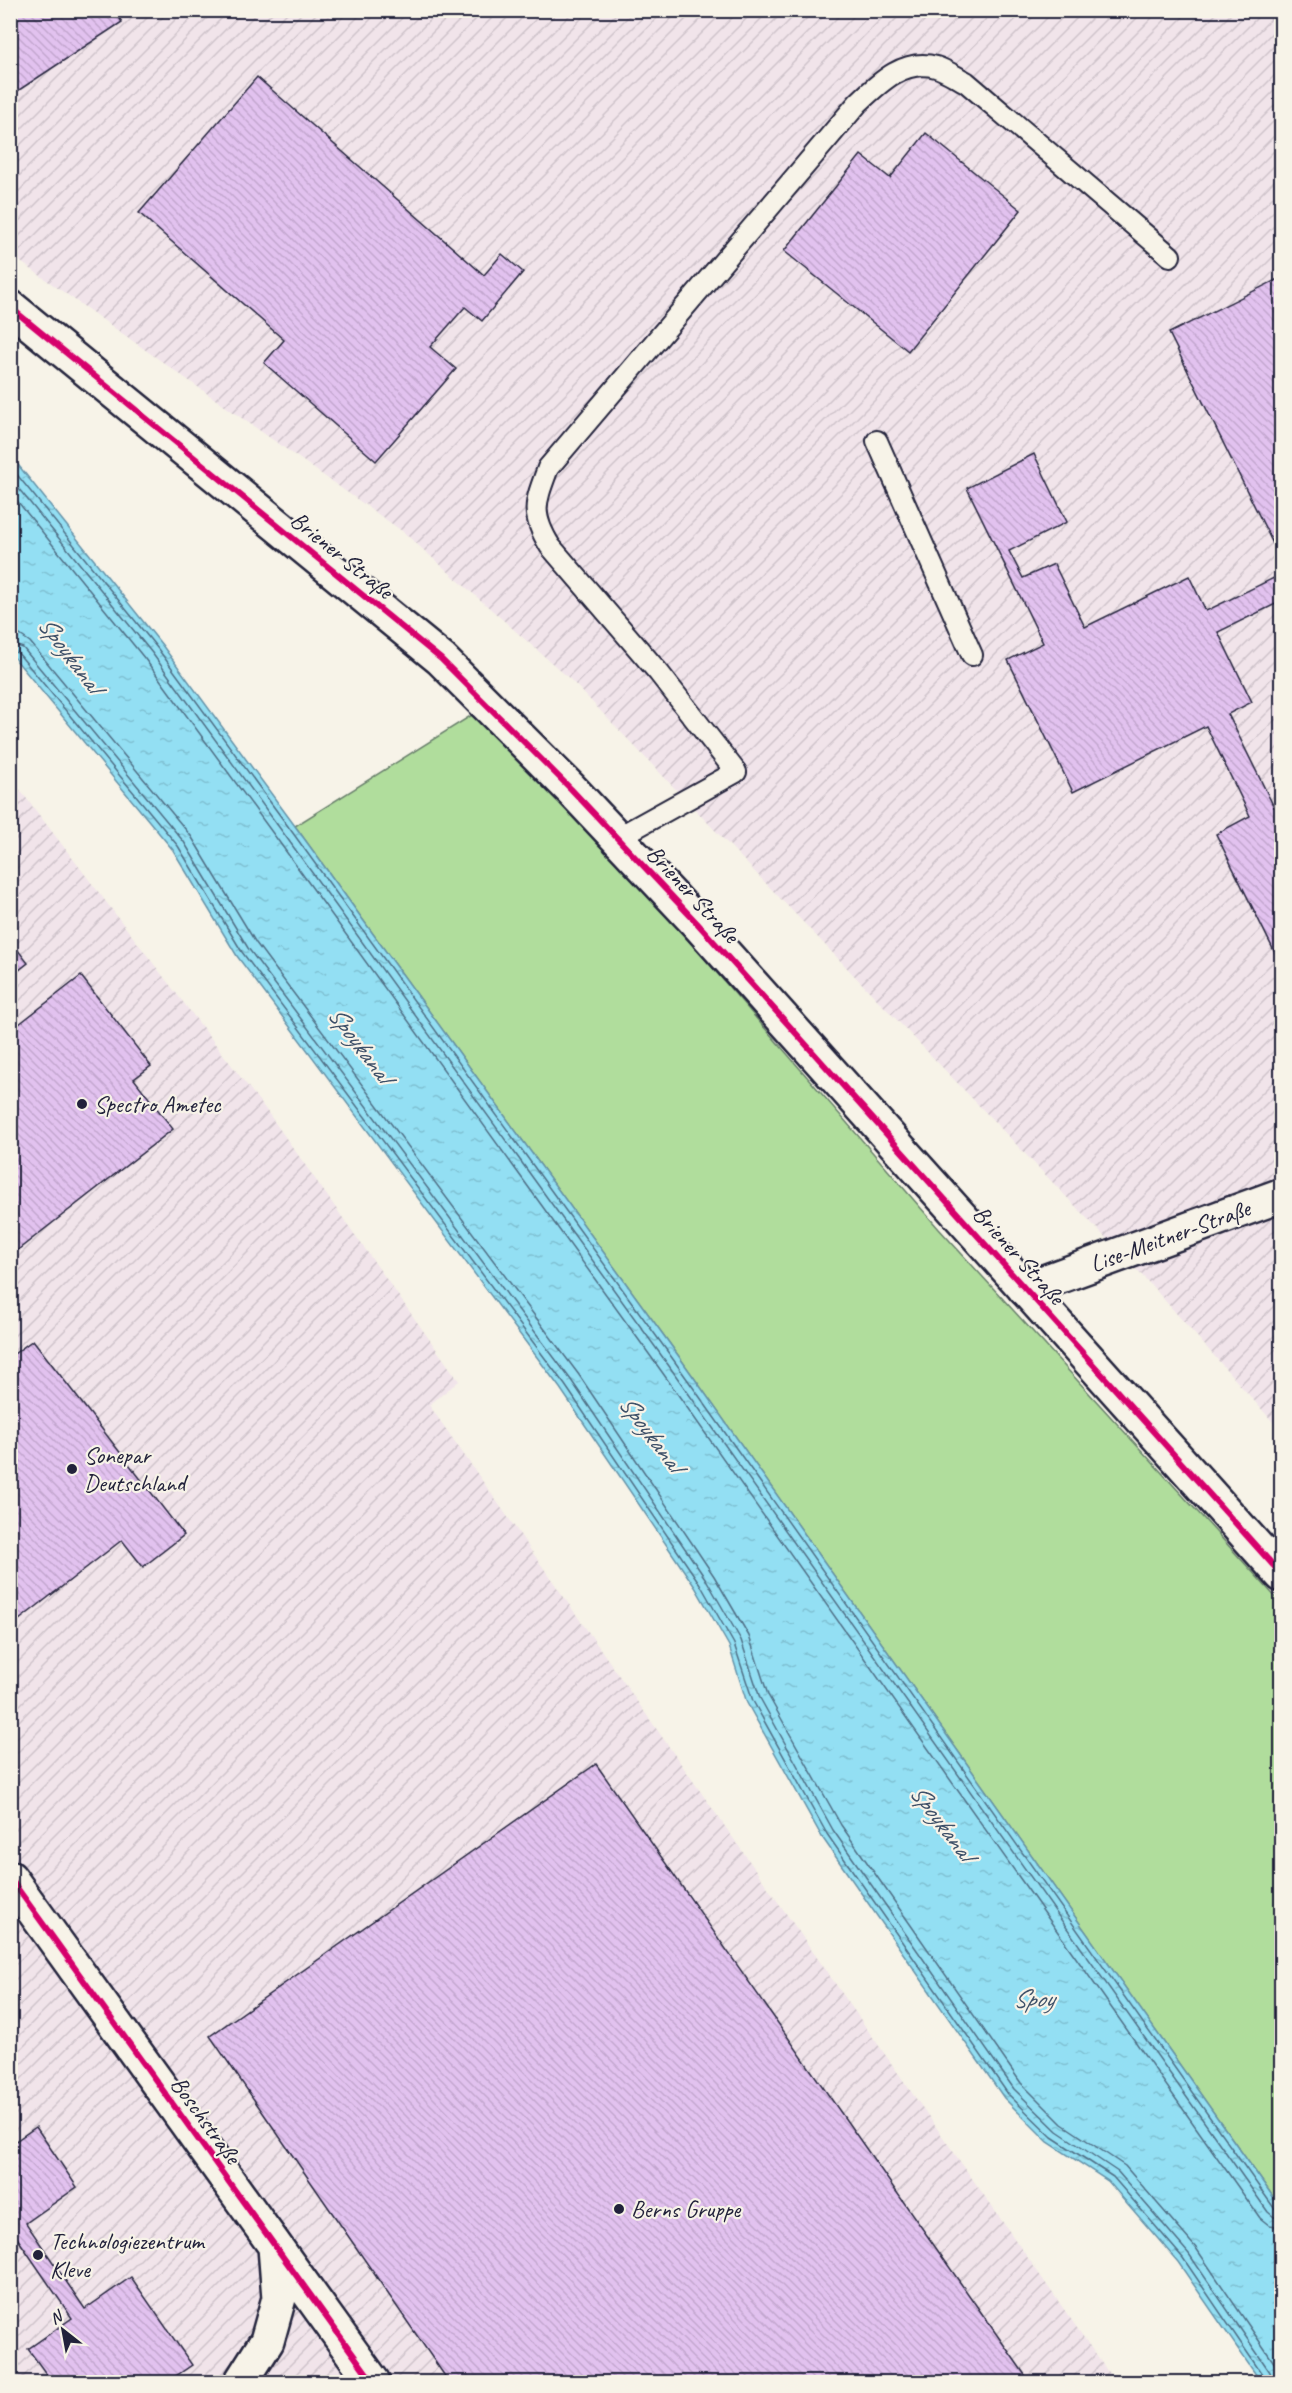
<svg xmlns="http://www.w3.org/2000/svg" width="1292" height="2393" viewBox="0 0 1292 2393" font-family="Caveat,sans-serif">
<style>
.industrial{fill:url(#industrial-furrows)}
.green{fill:#b0dd9c;stroke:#69806c;stroke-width:1.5}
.water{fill:url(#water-ripples);stroke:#6693a9;stroke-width:1.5}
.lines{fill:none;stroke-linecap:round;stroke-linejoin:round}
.shore{stroke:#4f6e85;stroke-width:1.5}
.building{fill:url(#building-back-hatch);stroke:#22223b;stroke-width:1.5}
.lane-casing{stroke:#22223b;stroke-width:24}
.street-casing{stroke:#22223b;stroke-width:38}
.secondary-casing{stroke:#22223b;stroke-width:38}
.lane{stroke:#f7f3e8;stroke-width:20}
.street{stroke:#f7f3e8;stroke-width:33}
.secondary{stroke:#f7f3e8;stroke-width:33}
.cycleway-casing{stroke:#f7f3e8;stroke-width:10}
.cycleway{stroke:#d6006c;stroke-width:6}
.poi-dot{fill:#22223b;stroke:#f7f3e8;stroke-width:2}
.labels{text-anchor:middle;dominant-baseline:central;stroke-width:4.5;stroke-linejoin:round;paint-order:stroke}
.street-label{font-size:24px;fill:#22223b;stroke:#f7f3e8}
.poi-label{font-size:24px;fill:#22223b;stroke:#f7f3e8;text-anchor:start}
.water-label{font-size:26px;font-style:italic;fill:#3e5169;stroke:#f7f3e8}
</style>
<defs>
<pattern id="industrial-furrows" width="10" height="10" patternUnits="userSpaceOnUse" patternTransform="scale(1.5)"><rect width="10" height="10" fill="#f1e4ea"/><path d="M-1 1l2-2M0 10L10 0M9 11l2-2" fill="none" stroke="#cec3ca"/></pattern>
<pattern id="water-ripples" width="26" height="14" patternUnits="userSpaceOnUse" patternTransform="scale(1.5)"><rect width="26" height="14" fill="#93dff3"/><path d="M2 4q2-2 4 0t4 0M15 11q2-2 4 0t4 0" fill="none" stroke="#7ebfd1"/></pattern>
<pattern id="building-back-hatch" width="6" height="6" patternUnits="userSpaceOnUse" patternTransform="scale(1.5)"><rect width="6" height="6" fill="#e2c2ef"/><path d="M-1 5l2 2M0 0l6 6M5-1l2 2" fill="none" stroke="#c2a6ce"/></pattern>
</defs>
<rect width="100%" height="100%" fill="#f7f3e8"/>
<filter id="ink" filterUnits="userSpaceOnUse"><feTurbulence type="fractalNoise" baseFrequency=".0167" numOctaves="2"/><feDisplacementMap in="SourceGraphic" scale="12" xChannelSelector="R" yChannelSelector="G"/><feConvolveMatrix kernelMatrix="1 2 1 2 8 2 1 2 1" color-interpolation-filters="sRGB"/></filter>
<g filter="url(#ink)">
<path class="industrial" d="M11 11H1281V1431L1151 1285 570 679 402 531 11 255Z
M10 777 266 1110 459 1381 429 1405 1115 2382H11Z"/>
<path class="green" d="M472 715 632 875 939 1229 1281 1603V2208L680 1358 295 826Z"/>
<path class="water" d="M11 456 162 645 295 826 680 1358 1281 2208V2382H1261L1178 2262 1108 2181 1048 2142 1004 2098 822 1837 747 1703 729 1646 695 1587 560 1388 237 956 173 850 11 654Z"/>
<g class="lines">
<path class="shore" d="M10 466 158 649 290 829 675 1362 1274 2208 1282 2211
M10 478 152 653 284 834 669 1366 1268 2212 1274 2217 1282 2219
M10 492 145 659 277 839 662 1372 1260 2218 1270 2226 1282 2228
M10 634 20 635 30 642 191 836 256 943 579 1375 714 1576 749 1636 768 1695 841 1825 1021 2083 1062 2124 1125 2166 1196 2248 1277 2367 1282 2377
M10 643 23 648 184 842 248 948 571 1380 707 1581 741 1640 760 1698 833 1830 1014 2089 1057 2131 1118 2172 1189 2254 1270 2372 1273 2382
M10 651 18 653 178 846 242 952 565 1385 700 1584 734 1644 753 1701 827 1834 1008 2094 1052 2137 1113 2177 1183 2258 1264 2377 1265 2382"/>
</g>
<path class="building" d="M10 10H114L122 22 10 96Z
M257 77 484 275 502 254 523 272 482 321 465 307 430 347 456 369 376 461 264 363 284 340 139 213Z
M926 133 1021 210 908 351 784 251 861 155 890 178Z
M1282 277V562L1169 333Z
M1034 454 1067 522 1009 551 1023 578 1054 564 1085 627 1189 576 1206 611 1282 574V601L1218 632 1252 702 1228 714 1274 807 1282 803V967L1216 834 1250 816 1206 726 1073 792 1008 660 1043 643 967 488Z
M10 940 28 963 10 977Z
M81 976 151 1066 134 1079 173 1129 10 1256V1031Z
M33 1340 184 1535 143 1567 122 1540 10 1627V1403L15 1400 10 1395V1357Z
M596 1764 1030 2382H449L210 2036Z
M36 2127 77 2187 26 2223 85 2309 131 2277 192 2365 167 2382H52L28 2349 72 2318 13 2232 10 2233V2145Z"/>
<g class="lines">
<g class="lane-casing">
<path id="lane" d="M877 441 972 655
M617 838 736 772 659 673 550 546C530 513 535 503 548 468L858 103C879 83 904 58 936 67 946 70 956 77 966 82L1170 256"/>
</g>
<g class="street-casing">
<path id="street" d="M1025 1289 1282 1195
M10 1878 373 2382
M241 2382 267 2341 279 2298 275 2247"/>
</g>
<g class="secondary-casing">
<path id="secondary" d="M10 307 441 659 571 789 697 923 1282 1575"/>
</g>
<use href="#lane" class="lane"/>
<use href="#street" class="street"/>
<use href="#secondary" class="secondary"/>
<g class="cycleway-casing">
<path id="cycleway" d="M10 307 441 659 571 789 697 923 1282 1575
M10 1878 373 2382"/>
</g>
<use href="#cycleway" class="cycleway"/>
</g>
</g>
<g class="poi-dot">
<circle cx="82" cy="1104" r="6"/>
<circle cx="72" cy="1469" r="6"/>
<circle cx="619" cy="2209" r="6"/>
<circle cx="38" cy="2255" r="6"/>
</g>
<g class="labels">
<g class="street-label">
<text transform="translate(342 555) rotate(39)">Briener Straße</text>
<text transform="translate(693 894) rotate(47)">Briener Straße</text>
<text transform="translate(1170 1236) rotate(-20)">Lise-Meitner-Straße</text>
<text transform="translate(1019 1255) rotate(48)">Briener Straße</text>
<text transform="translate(206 2120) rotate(54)">Boschstraße</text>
</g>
<g class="poi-label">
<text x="94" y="1104">Spectro Ametec</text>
<text x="84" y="1455">Sonepar<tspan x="84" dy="28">Deutschland</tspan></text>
<text x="631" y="2209">Berns Gruppe</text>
<text x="50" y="2241">Technologiezentrum<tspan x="50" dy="28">Kleve</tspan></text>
</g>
<g class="water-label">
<text transform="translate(70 654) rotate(53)">Spoykanal</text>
<text transform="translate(360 1044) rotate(53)">Spoykanal</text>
<text transform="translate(651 1433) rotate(53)">Spoykanal</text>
<text transform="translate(942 1822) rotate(53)">Spoykanal</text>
<text x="1033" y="1998">Spoy</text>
</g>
</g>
<rect width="1292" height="2393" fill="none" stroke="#f7f3e8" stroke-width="36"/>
<rect x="18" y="18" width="1256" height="2357" fill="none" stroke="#22223b" stroke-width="2" filter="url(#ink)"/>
<g transform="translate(63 2330) rotate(329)" stroke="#f7f3e8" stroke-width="4.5" paint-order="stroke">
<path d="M0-4.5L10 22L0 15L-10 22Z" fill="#22223b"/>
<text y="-9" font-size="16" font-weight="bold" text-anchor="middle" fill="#22223b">N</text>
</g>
</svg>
